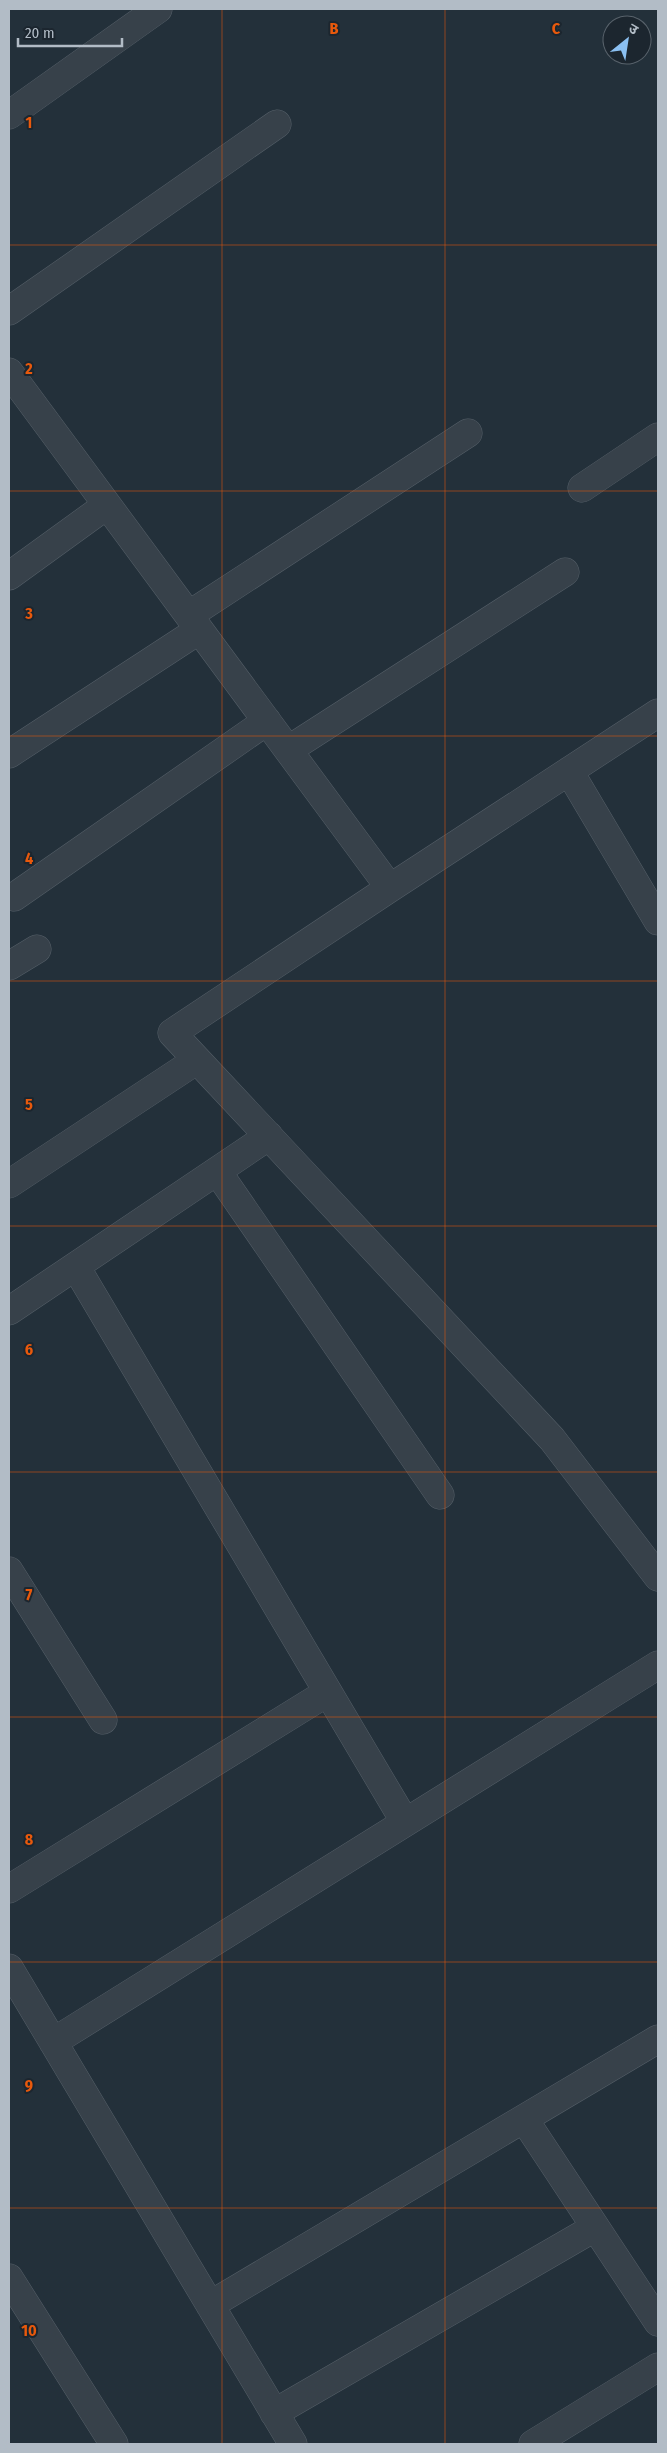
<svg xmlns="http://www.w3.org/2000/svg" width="667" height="2453" viewBox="0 0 667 2453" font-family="'Fira Sans Condensed','Noto Sans Devanagari',sans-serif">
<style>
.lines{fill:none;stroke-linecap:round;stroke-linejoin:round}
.street-casing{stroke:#555f68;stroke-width:29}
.street{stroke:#37414a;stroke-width:28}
.grid{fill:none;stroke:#e8590c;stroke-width:1;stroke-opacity:0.55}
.grid-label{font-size:16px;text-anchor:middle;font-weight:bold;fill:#e8590c;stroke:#1c262f;stroke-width:4;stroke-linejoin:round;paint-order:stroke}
</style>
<rect width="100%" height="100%" fill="#23303a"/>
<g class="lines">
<g class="street-casing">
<path id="street" d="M9 115 158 9
M9 311 277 124
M9 372 390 888
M582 488 658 437
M9 576 107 505
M189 615 468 433
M658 713 390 888 172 1033 552 1439 658 1577
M288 750 565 572
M9 754 199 630
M569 771 658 921
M14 897 267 721
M9 966 37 949
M217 1171 440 1495
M9 1184 197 1060
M76 1267 405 1822
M9 1311 269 1136
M9 1571 103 1720
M9 1889 328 1692
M9 1968 293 2444
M53 2042 658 1665
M524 2119 658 2322
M9 2278 114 2444
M210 2305 658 2039
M274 2413 594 2228
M533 2444 658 2367"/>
</g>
<use href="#street" class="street"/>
</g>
<path class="grid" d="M222 9V2444M445 9V2444M9 245H658M9 491H658M9 736H658M9 981H658M9 1226H658M9 1472H658M9 1717H658M9 1962H658M9 2208H658"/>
<g class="grid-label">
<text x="334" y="34">B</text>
<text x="556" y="34">C</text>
<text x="29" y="128">1</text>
<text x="29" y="374">2</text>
<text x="29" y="619">3</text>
<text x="29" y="864">4</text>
<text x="29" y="1110">5</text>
<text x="29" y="1355">6</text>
<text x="29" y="1600">7</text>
<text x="29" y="1845">8</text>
<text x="29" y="2091">9</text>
<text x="29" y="2336">10</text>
</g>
<rect width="667" height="2453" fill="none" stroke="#b2bcc6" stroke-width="20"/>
<g transform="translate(627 40) rotate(30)"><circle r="24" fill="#1c262f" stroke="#58626b"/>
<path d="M0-4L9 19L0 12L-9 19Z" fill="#8bc0f2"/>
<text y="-8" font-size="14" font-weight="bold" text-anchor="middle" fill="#b2bcc6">उ</text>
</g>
<path d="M18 38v8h104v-8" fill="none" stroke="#b2bcc6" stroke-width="2.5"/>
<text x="25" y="38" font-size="15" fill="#b2bcc6" stroke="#1c262f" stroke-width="4" paint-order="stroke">20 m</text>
</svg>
